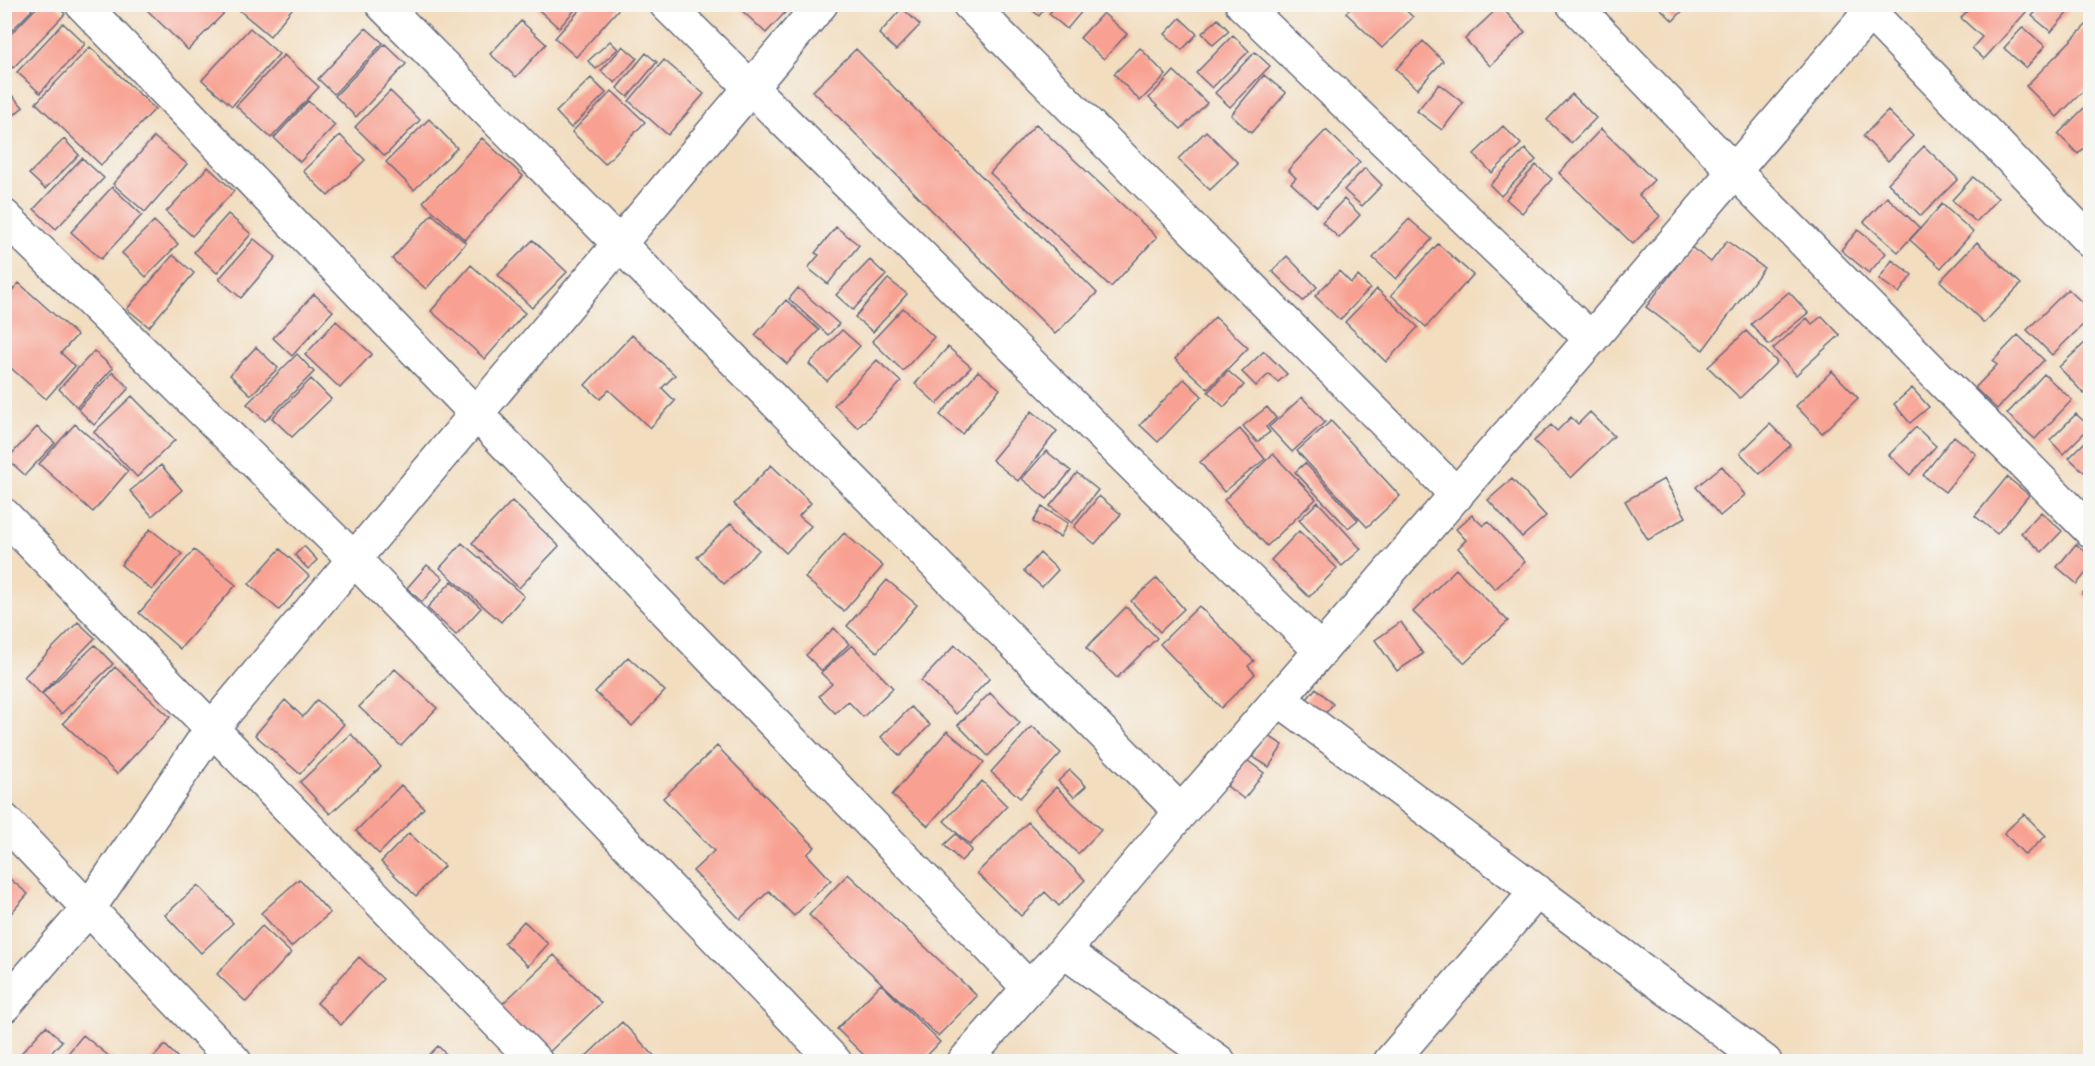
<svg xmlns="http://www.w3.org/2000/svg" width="2095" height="1066" viewBox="0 0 2095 1066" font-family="'Gochi Hand',sans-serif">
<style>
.building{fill:#f8a091}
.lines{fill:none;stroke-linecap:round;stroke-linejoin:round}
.street-casing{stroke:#666c80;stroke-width:36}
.street{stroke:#fff;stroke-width:33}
</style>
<rect width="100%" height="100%" fill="#f6f6f2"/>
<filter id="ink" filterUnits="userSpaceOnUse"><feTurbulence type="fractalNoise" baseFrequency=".0167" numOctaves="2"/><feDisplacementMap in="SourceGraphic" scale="12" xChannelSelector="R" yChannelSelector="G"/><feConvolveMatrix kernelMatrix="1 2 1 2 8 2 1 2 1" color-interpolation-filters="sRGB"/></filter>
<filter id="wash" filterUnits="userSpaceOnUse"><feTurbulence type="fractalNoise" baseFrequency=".008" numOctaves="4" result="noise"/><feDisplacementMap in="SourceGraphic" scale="24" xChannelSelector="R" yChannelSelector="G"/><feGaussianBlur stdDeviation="1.35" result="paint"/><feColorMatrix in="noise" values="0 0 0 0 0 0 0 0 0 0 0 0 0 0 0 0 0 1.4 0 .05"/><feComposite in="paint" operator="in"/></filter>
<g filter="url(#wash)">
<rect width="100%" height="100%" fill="#f2ddbf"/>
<g id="blocks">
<path class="building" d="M4 4H27L32 10 12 30 4 22Z
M40 4H56L65 14 13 68 4 59V41Z
M151 4H229L231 6 188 50 146 9Z
M246 4H296L270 36 240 11Z
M532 4H580L559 28Z
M585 4H623L576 57 555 38Z
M735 4H793L766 33Z
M1025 4H1048L1039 16Z
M1057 4H1088L1067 29 1049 14Z
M1355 4H1399L1413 17 1382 48 1346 13Z
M1656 4H1689L1673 21Z
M1951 4H1966L1960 11Z
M1973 4H2020L2027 11 1984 59 1972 48 1982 37 1961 18Z
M2043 4H2075L2051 32 2032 16Z
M1500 6 1525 32 1490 66 1465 39Z
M902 8 920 25 896 50 879 34Z
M1103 13 1127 34 1104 59 1080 38Z
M1180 18 1197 34 1182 50 1165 34Z
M1218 19 1229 31 1213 45 1202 33Z
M521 21 546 44 516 77 490 54Z
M2090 21V84L2057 117 2026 86Z
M63 23 85 44 40 93 17 72Z
M2023 27 2045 46 2026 68 2004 48Z
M250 28 279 54 232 106 202 80Z
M366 28 383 43 334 94 318 79Z
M1233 35 1249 51 1212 88 1196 73Z
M610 41 618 49 596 69 588 61Z
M1423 41 1443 61 1417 89 1396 69Z
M385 44 406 64 356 117 335 96Z
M623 46 637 58 615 83 601 71Z
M90 47 155 109 101 165 36 103Z
M1140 48 1166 75 1140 101 1114 74Z
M856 49 1097 293 1055 334 813 91Z
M1255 52 1270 66 1230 107 1215 93Z
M646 53 657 62 628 97 617 88Z
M284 55 319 87 271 138 236 106Z
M664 60 704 94 668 135 629 101Z
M1174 71 1207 103 1181 129 1149 98Z
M1264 75 1286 93 1251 133 1231 115Z
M591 78 606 93 571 128 556 112Z
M1439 84 1463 103 1442 130 1417 111Z
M4 87 23 107 4 124Z
M390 91 420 120 385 156 355 127Z
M612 91 645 122 605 164 572 132Z
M1572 94 1596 118 1571 143 1547 120Z
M308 101 335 125 300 162 274 138Z
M2090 102V142L2078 154 2058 134Z
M1888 111 1913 136 1888 161 1863 136Z
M429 119 457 148 414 190 386 162Z
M1036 124 1157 237 1111 287 990 173Z
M1503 126 1521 144 1492 173 1474 154Z
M1601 129 1654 180 1639 195 1660 216 1633 244 1559 173Z
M1326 130 1360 162 1317 207 1291 183 1296 178 1288 170Z
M1206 131 1238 163 1210 190 1178 159Z
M340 135 365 160 328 196 303 171Z
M154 137 187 164 145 212 113 184Z
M482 138 523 176 465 240 423 202Z
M64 139 79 155 45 189 29 174Z
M1924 146 1958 179 1921 216 1888 183Z
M1525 149 1536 160 1501 196 1490 185Z
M82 158 104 178 56 229 34 209Z
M1536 165 1552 179 1522 213 1506 199Z
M208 167 234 191 192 236 166 212Z
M1365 168 1382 185 1362 206 1344 190Z
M1973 177 1998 198 1976 222 1952 200Z
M112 187 142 215 101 259 71 232Z
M1887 197 1920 228 1898 252 1864 222Z
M1344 199 1360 215 1339 238 1322 222Z
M1942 204 1973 232 1941 268 1910 240Z
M228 214 251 234 217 273 194 252Z
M432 214 466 243 426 289 392 259Z
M1409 219 1432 239 1396 279 1373 258Z
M154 221 178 244 146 277 122 253Z
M836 227 859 245 828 284 808 268 819 255 815 253Z
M1858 230 1886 253 1869 273 1841 250Z
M254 239 276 257 241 298 219 279Z
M533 240 567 272 532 308 498 275Z
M1727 241 1764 268 1703 350 1646 307 1691 247 1711 262Z
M1977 242 2021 284 1984 323 1940 281Z
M1438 244 1473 275 1426 327 1391 295Z
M173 255 194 273 149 327 127 309Z
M1287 256 1317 287 1303 301 1272 271Z
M870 260 886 275 853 310 836 295Z
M1892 260 1912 275 1899 293 1879 279Z
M471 265 525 313 485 359 431 311Z
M1339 271 1351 283 1358 276 1370 288 1340 320 1315 296Z
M888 279 907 294 873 332 855 317Z
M19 283 77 335 61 353 75 366 46 399 4 362V299Z
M798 288 839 324 828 335 789 299Z
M1377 289 1418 327 1386 362 1345 322Z
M2068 289 2090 310V318L2052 355 2027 330Z
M1789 292 1808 313 1769 345 1751 324Z
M314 294 333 311 292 356 273 338Z
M786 300 819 330 787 364 755 335Z
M903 308 934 337 903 371 872 341Z
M1822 316 1840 335 1796 375 1773 349 1807 318 1812 324Z
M1215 317 1248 348 1208 389 1175 359Z
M336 321 372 354 340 388 305 355Z
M842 330 860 346 827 381 809 364Z
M1746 331 1777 362 1740 398 1708 367Z
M632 335 675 375 662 388 675 401 650 428 609 390 600 399 585 385Z
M2018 335 2044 360 1997 409 1975 388 1997 365 1993 361Z
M2086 342 2090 348V388L2084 394 2059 367Z
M256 347 278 368 251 395 230 375Z
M948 347 971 367 937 404 915 384Z
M94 351 113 368 77 407 59 389Z
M1264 351 1287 374 1278 382 1269 374 1256 386 1242 372Z
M297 354 314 372 265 421 247 404Z
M877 360 901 382 858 428 834 405Z
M978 371 1000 389 962 434 940 415Z
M1228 371 1244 385 1224 407 1208 392Z
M1832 371 1858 398 1822 433 1796 406Z
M113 372 129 388 94 425 78 409Z
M2044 374 2072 400 2035 439 2007 414Z
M311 379 331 399 292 437 272 418Z
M1184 379 1202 396 1158 442 1140 425Z
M1912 388 1929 407 1910 423 1894 404Z
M132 396 175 440 137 477 94 432Z
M1302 397 1325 422 1292 452 1269 427Z
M1267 407 1276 418 1266 427 1270 432 1257 442 1243 426Z
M1032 411 1057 431 1018 481 992 460Z
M1590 412 1614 436 1571 478 1534 441 1551 425 1557 431 1571 417 1578 424Z
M2076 414 2090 427 2063 454 2050 440Z
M1331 421 1400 496 1367 527 1297 451Z
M75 424 128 471 93 512 39 464Z
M1770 424 1791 445 1760 474 1740 453Z
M37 427 55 443 25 475 7 459Z
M1916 427 1936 446 1910 475 1889 455Z
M1240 429 1265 459 1224 492 1200 462Z
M1954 436 1976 454 1945 492 1923 475Z
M2090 437V466L2084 472 2069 458Z
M1046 451 1071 471 1047 499 1022 479Z
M1273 454 1316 499 1267 546 1224 500Z
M1305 463 1358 520 1348 528 1295 472Z
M161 465 182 490 152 516 130 491Z
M771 465 811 503 799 516 811 526 786 553 734 504Z
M1722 466 1745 495 1720 516 1696 487Z
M1077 473 1098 490 1072 523 1050 506Z
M2007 477 2029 495 1997 534 1975 516Z
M1512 479 1546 516 1522 537 1488 500Z
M1664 479 1686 517 1648 540 1625 501Z
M1099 496 1121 514 1095 544 1074 527Z
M512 501 559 546 519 588 472 543Z
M1318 502 1361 549 1342 566 1299 520Z
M1042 507 1068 523 1060 537 1033 522Z
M2041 512 2062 531 2042 552 2021 533Z
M1472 515 1483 526 1488 521 1525 562 1495 589 1458 548 1466 540 1456 529Z
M731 523 759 550 724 584 697 557Z
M150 529 182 554 152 590 121 565Z
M1299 531 1337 568 1309 597 1271 560Z
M844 533 883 566 844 611 805 578Z
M462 543 524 596 501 622 440 568Z
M2076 544 2090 556V568L2077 584 2057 567Z
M304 546 317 560 308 569 295 555Z
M280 549 309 576 279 610 249 584Z
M194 550 236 585 180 649 139 613Z
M1040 553 1058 570 1042 587 1024 571Z
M427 565 443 578 422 602 407 588Z
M1456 569 1508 621 1465 663 1413 612Z
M1157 578 1184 609 1160 632 1131 601Z
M887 580 917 605 877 652 847 626Z
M452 581 481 608 456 635 427 608Z
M2090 584V600L2082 594Z
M1199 606 1254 661 1248 666 1255 674 1221 708 1160 644Z
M1126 607 1157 638 1117 678 1086 648Z
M78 622 95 638 41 694 24 677Z
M1401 622 1423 654 1397 671 1375 640Z
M834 628 849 644 822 671 806 655Z
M95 645 113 664 61 714 42 694Z
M852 645 893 688 863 717 848 701 835 713 819 696 832 684 821 673Z
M955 645 990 678 956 714 921 681Z
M628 657 665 691 632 726 595 692Z
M115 667 170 717 117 774 63 723Z
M395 669 437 708 401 746 359 707Z
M1316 688 1333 704 1320 720 1302 705Z
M990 693 1020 723 988 756 958 725Z
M285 700 303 717 317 700 344 724 300 774 255 735Z
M911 707 930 725 900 756 881 737Z
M1032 726 1061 753 1020 798 991 772Z
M947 731 984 762 928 826 892 795Z
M351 734 381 767 330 814 300 782Z
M1267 735 1283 745 1269 767 1253 757Z
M717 746 815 847 807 854 831 880 794 916 769 891 740 919 693 871 714 851 663 798Z
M1247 760 1264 773 1244 799 1227 786Z
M1070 770 1086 786 1074 797 1058 781Z
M982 781 1007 806 970 845 944 821Z
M401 785 424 808 379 854 356 831Z
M1056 787 1101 830 1078 854 1034 810Z
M2024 814 2046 836 2025 855 2004 833Z
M1028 822 1085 880 1059 906 1045 892 1021 916 977 873Z
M409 833 444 866 416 896 381 862Z
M956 834 972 850 961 861 944 845Z
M4 874 28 894 4 921Z
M848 874 977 996 938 1036 809 915Z
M299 879 330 913 291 947 261 913Z
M198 885 233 923 201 953 165 915Z
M524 921 548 944 528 966 504 943Z
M262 926 291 953 246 1002 217 974Z
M554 955 601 1003 545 1056 498 1008Z
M359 957 383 979 341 1025 317 1003Z
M881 984 940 1042 921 1062H871L837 1029Z
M622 1022 660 1062H580Z
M46 1026 62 1041 43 1062H13Z
M83 1035 116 1062H61Z
M165 1045 182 1062H149Z
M438 1046 454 1062H422Z"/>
</g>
</g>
<g filter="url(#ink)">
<use href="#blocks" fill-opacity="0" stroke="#666c80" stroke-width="1.5"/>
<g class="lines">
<g class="street-casing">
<path id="street" d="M82 4 1029 988
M382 4 1181 812
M666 4 1321 651
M969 4 1457 495
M1242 4 1591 339
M1573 4 1734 171 2090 530
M1862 4 2090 241
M4 216 354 559 835 1062
M4 515 536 1062
M1279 699 1765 1062
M4 820 235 1062
M1064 951 1219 1062
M4 1006 89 908 212 728 821 4
M964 1062 1029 988 1064 951 1181 812 1591 339 1877 4
M1390 1062 1537 891"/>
</g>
<use href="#street" class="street"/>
</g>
</g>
<rect width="2095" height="1066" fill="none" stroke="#f6f6f2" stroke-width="24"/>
</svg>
